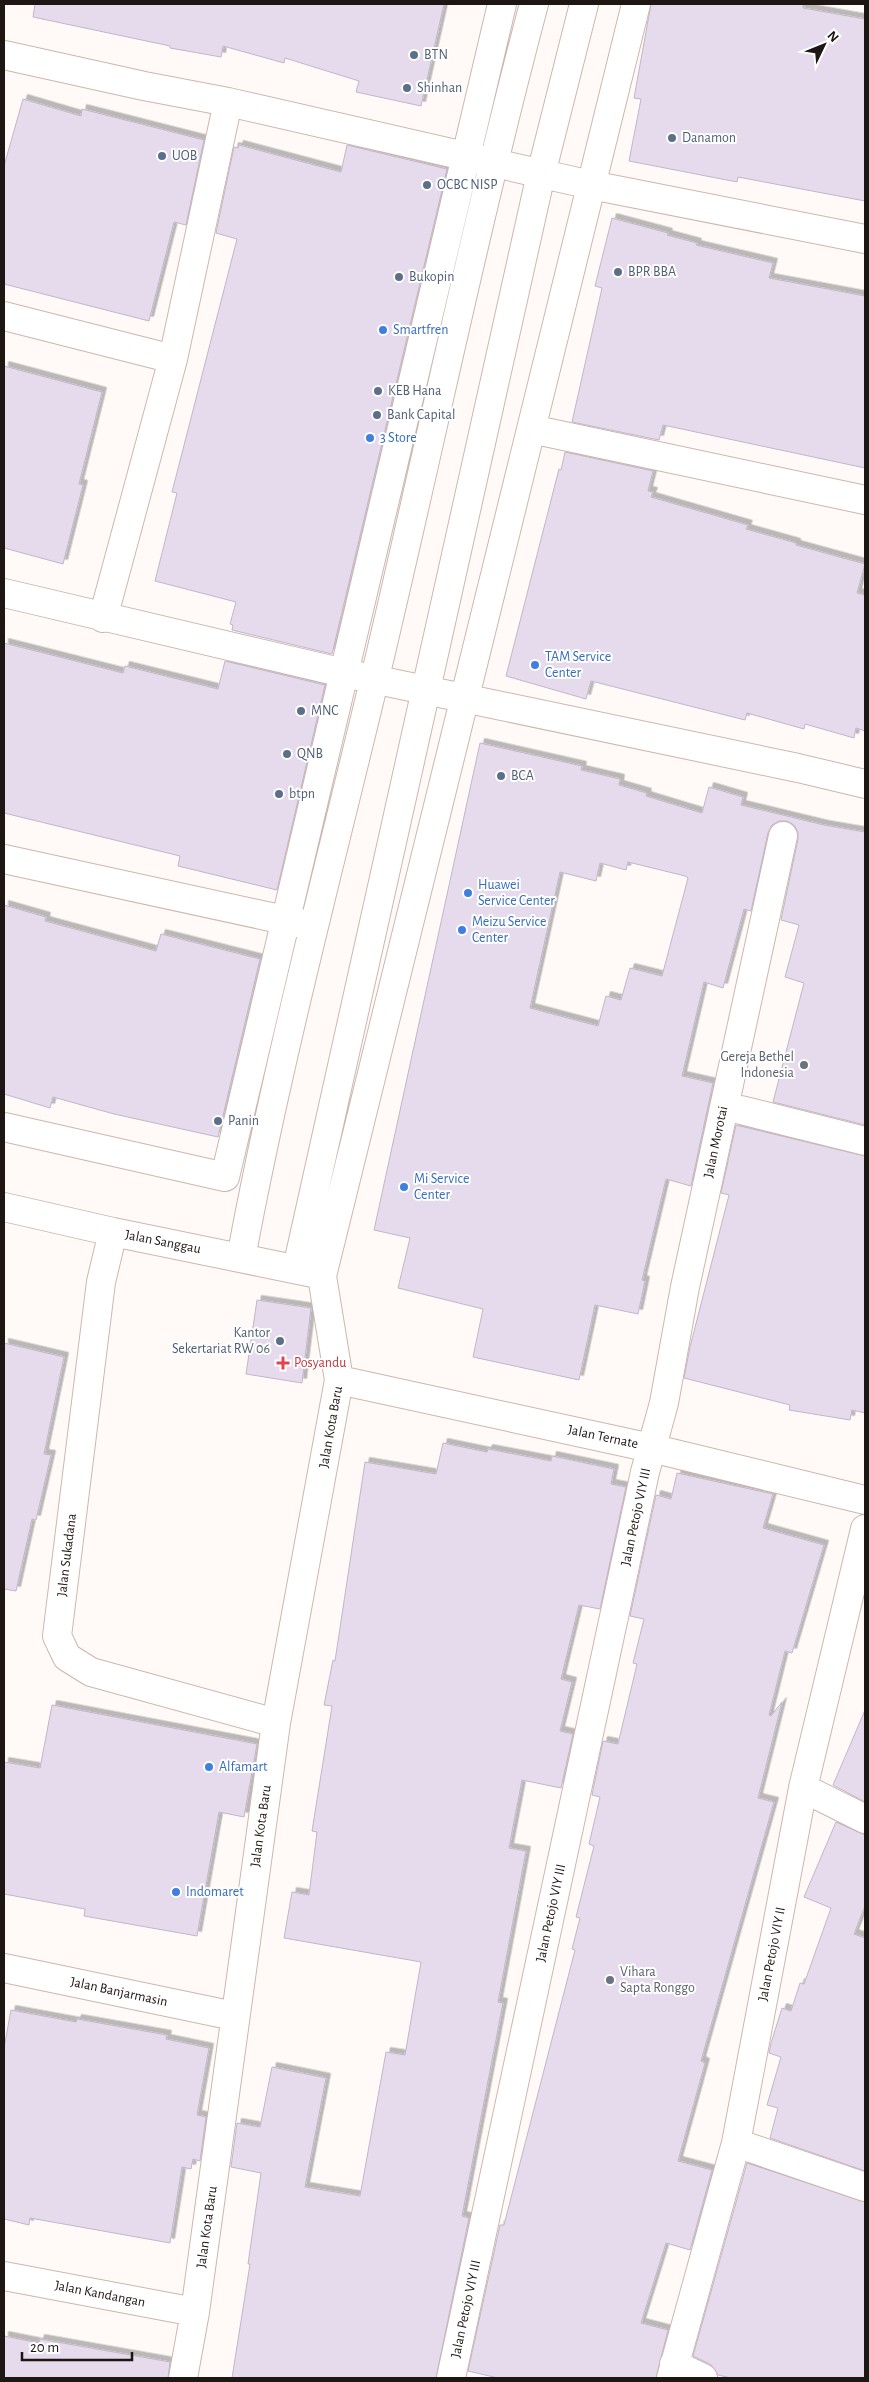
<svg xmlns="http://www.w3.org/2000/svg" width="869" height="2382" viewBox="0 0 869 2382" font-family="'Alegreya Sans',sans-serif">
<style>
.building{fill:#e6dbed;stroke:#c1b6c7;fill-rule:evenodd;filter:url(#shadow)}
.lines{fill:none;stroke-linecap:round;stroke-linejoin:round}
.minor-casing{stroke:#ccb7ae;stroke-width:30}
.minor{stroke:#fff;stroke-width:28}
.service-dot{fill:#5c6f8a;stroke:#fff;stroke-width:2}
.shop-dot{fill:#3f7fe0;stroke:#fff;stroke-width:2}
.worship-dot{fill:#6b7280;stroke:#fff;stroke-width:2}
.health-dot{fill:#e0444e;stroke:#fff;stroke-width:2}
.labels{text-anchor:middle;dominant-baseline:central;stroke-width:4;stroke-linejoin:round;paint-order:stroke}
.service-label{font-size:14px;fill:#4e5e75;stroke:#fff;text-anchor:start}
.shop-label{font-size:14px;fill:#366cbe;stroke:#fff;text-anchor:start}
.worship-label{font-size:14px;fill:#5b616d;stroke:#fff;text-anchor:end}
.street-label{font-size:14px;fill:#1e1613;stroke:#fff}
.health-label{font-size:14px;fill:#be3a42;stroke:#fff;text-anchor:start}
</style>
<defs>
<filter id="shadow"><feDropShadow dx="4.5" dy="-4.5" stdDeviation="0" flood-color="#0004"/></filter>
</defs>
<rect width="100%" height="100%" fill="#fffaf8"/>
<path class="building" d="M35 4H444L421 106 356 92 359 81 285 58 284 63 223 46 221 57 170 48V46L33 17Z
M651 4H803V8L865 19V201L738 177 737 182 629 161 641 99 634 98Z
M23 99 81 116 82 109 204 140 186 225 174 222 149 321 4 284V166Z
M239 145 341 172 347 145 447 169 332 654 232 630 233 625 230 624 236 602 155 581 177 493 172 492 237 239 216 233 234 147 238 148Z
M612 218 668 233 667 235 697 243 696 245 773 263 769 278 865 296V468L663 425 659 440 572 422 602 288 595 286Z
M4 366 102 392 79 484 83 485 63 564 4 548Z
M565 452 653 471 648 491 653 492 651 497 748 525 746 529 796 543V545L865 564 857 593 865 595V731L856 728 854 738 805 724 804 729 747 713 745 720 591 681 586 699 506 676 559 469 561 470Z
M4 643 123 673 125 666 218 689 225 661 325 685 277 890 178 866 180 856 4 813Z
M480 743 582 766 581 770 620 779 619 785 647 793 646 796 702 813 709 787 743 797 741 805 824 825 865 832V1125L773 1102 804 983 785 977 799 925 781 920 798 839V832L794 825 787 821H779L772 825 768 833 751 911 744 909 723 988 704 982 682 1076 713 1083 691 1186 666 1179 642 1280 645 1281 638 1314 595 1305 579 1380 473 1357 483 1309 398 1288 410 1238 374 1230ZM628 862 685 876 688 878 662 976 630 968 621 1000 606 996 598 1026 530 1008 560 872 596 881 600 863 626 870Z
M4 905 46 917 45 921 156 951 161 934 260 959 218 1137 114 1114 53 1097 50 1108 4 1094Z
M736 1125 865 1156V1413L852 1410 850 1420 789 1410 790 1405 684 1378 690 1347 729 1195 721 1193Z
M257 1300 311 1308 302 1383 246 1374Z
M4 1343 64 1357 44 1454 51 1455 36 1520 32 1519 16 1591 4 1589Z
M443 1443 487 1452 488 1449 551 1461 552 1456 614 1469 611 1484 626 1487 600 1609 579 1605 561 1679 572 1682 560 1731 573 1734 561 1788 522 1780 509 1848 526 1851 498 2002 503 2003 462 2216 469 2218 436 2378H232L250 2264H248L261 2173 231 2167 237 2123 260 2127 272 2067 326 2078 305 2187 360 2196 386 2052 405 2055 421 1962 284 1938 292 1892 309 1895 317 1832 312 1831 332 1706 324 1705 333 1660 335 1661 365 1462 436 1474Z
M677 1473 773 1494 763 1528 824 1545 792 1653 785 1651 769 1715 771 1716 782 1702 758 1798 774 1802 701 2061 705 2063 678 2161 712 2170 690 2250 666 2243 641 2323 668 2330 656 2378H498L468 2371 500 2225H504L575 1950 572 1949 580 1918 576 1917 594 1846 589 1844 600 1797 592 1795 603 1741 618 1744 637 1664 633 1663 644 1619 630 1616 656 1495 671 1499Z
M52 1705 257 1744 244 1817 219 1812 197 1936 84 1916 85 1909 4 1894V1762L40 1768Z
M865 1710V1802L833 1785Z
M836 1822 865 1835V1906L854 1934 865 1938V2171L770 2138 778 2108 767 2105 781 2057 769 2053 771 2043 782 2008 791 2011 800 1983 804 1984 831 1908 804 1897Z
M11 2010 76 2022 77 2019 167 2035 166 2039 209 2048 197 2115 206 2117 200 2161 193 2159 191 2169 182 2167 170 2243 30 2218 29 2225 4 2219V2048Z
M747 2163 865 2202V2378H731L718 2375 710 2364 693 2356Z
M4 2336 39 2343 40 2339 170 2362 168 2378H4Z"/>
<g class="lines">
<g class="minor-casing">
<path id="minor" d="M4 55 144 86 228 102 591 185 865 239
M4 316 173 359
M531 429 865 500
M4 593 344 673 798 768 865 784
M103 618 173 359 228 102
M4 859 303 924
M741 1110 865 1141
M4 1127 225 1177 502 4
M4 1207 113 1232 313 1273
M113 1232 101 1282 57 1636 67 1657 91 1672 276 1723
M241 1258C279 1054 333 854 381 652 432 436 477 218 534 4
M297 1268 541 174 584 4
M339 1380 651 1448 865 1500
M803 1788 865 1819
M4 1968 234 2016
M736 2143 865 2187
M4 2276 195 2312
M674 2364 703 2378
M183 2378 195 2312 276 1723 339 1380 322 1276 636 4
M451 2378 645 1472 664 1403 685 1287 783 836
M671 2378 736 2143 803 1788 865 1529"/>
</g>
<use href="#minor" class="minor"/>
</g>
<g class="service-dot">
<circle cx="414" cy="55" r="5"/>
<circle cx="407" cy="88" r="5"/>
<circle cx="672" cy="138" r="5"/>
<circle cx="162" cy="156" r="5"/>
<circle cx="427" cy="185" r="5"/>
<circle cx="618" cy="272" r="5"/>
<circle cx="399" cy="277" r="5"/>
<circle cx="378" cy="391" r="5"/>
<circle cx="377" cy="415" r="5"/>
<circle cx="301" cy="711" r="5"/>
<circle cx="287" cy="754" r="5"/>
<circle cx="501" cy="776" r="5"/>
<circle cx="279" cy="794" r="5"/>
<circle cx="218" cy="1121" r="5"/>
<circle cx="280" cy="1341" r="5"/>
</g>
<g class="shop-dot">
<circle cx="383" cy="330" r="5"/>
<circle cx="370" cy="438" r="5"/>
<circle cx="535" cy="665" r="5"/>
<circle cx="468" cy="893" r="5"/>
<circle cx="462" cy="930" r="5"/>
<circle cx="404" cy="1187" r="5"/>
<circle cx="209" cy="1767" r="5"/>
<circle cx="176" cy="1892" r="5"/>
</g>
<g class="worship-dot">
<circle cx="804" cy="1065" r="5"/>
<circle cx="610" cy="1980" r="5"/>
</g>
<path class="health-dot" d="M280.5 1355.5h5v5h5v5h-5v5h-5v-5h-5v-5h5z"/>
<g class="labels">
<g class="service-label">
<text x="424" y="55">BTN</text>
<text x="417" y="88">Shinhan</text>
<text x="682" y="138">Danamon</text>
<text x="172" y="156">UOB</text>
<text x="437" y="185">OCBC NISP</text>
<text x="628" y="272">BPR BBA</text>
<text x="409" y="277">Bukopin</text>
<text x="388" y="391">KEB Hana</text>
<text x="387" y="415">Bank Capital</text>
<text x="311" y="711">MNC</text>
<text x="297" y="754">QNB</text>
<text x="511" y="776">BCA</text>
<text x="289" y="794">btpn</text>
<text x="228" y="1121">Panin</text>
<text x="270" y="1333" text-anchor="end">Kantor<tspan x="270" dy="16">Sekertariat RW 06</tspan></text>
</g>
<g class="shop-label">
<text x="393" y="330">Smartfren</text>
<text x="380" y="438">3 Store</text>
<text x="545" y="657">TAM Service<tspan x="545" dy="16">Center</tspan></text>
<text x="478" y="885">Huawei<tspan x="478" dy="16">Service Center</tspan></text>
<text x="472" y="922">Meizu Service<tspan x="472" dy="16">Center</tspan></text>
<text x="414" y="1179">Mi Service<tspan x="414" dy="16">Center</tspan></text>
<text x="219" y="1767">Alfamart</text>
<text x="186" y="1892">Indomaret</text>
</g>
<g class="worship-label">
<text x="794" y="1057">Gereja Bethel<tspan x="794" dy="16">Indonesia</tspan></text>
<text x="620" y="1972" text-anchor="start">Vihara<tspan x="620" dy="16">Sapta Ronggo</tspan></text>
</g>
<g class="street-label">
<text transform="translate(716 1142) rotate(-78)">Jalan Morotai</text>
<text transform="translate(163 1242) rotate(11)">Jalan Sanggau</text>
<text transform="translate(331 1427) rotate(-80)">Jalan Kota Baru</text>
<text transform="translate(603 1437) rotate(12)">Jalan Ternate</text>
<text transform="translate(636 1517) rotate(-78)">Jalan Petojo VIY III</text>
<text transform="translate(67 1555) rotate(-83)">Jalan Sukadana</text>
<text transform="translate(261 1826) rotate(-82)">Jalan Kota Baru</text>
<text transform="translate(551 1913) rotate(-78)">Jalan Petojo VIY III</text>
<text transform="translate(772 1954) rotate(-79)">Jalan Petojo VIY II</text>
<text transform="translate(119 1992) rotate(12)">Jalan Banjarmasin</text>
<text transform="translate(207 2227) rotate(-82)">Jalan Kota Baru</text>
<text transform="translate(100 2294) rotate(11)">Jalan Kandangan</text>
<text transform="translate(466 2309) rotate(-78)">Jalan Petojo VIY III</text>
</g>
<g class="health-label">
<text x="294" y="1363">Posyandu</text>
</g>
</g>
<rect width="869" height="2382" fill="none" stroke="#1e1613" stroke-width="10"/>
<g transform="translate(824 45) rotate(47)" stroke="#ffffff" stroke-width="4" paint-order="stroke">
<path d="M0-4L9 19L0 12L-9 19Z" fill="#1e1613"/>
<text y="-8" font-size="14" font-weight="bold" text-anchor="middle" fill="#1e1613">N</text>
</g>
<path d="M22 2352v8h110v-8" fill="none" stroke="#1e1613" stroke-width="2.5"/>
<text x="30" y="2352" font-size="15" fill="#1e1613" stroke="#ffffff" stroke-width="4" paint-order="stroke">20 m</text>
</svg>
